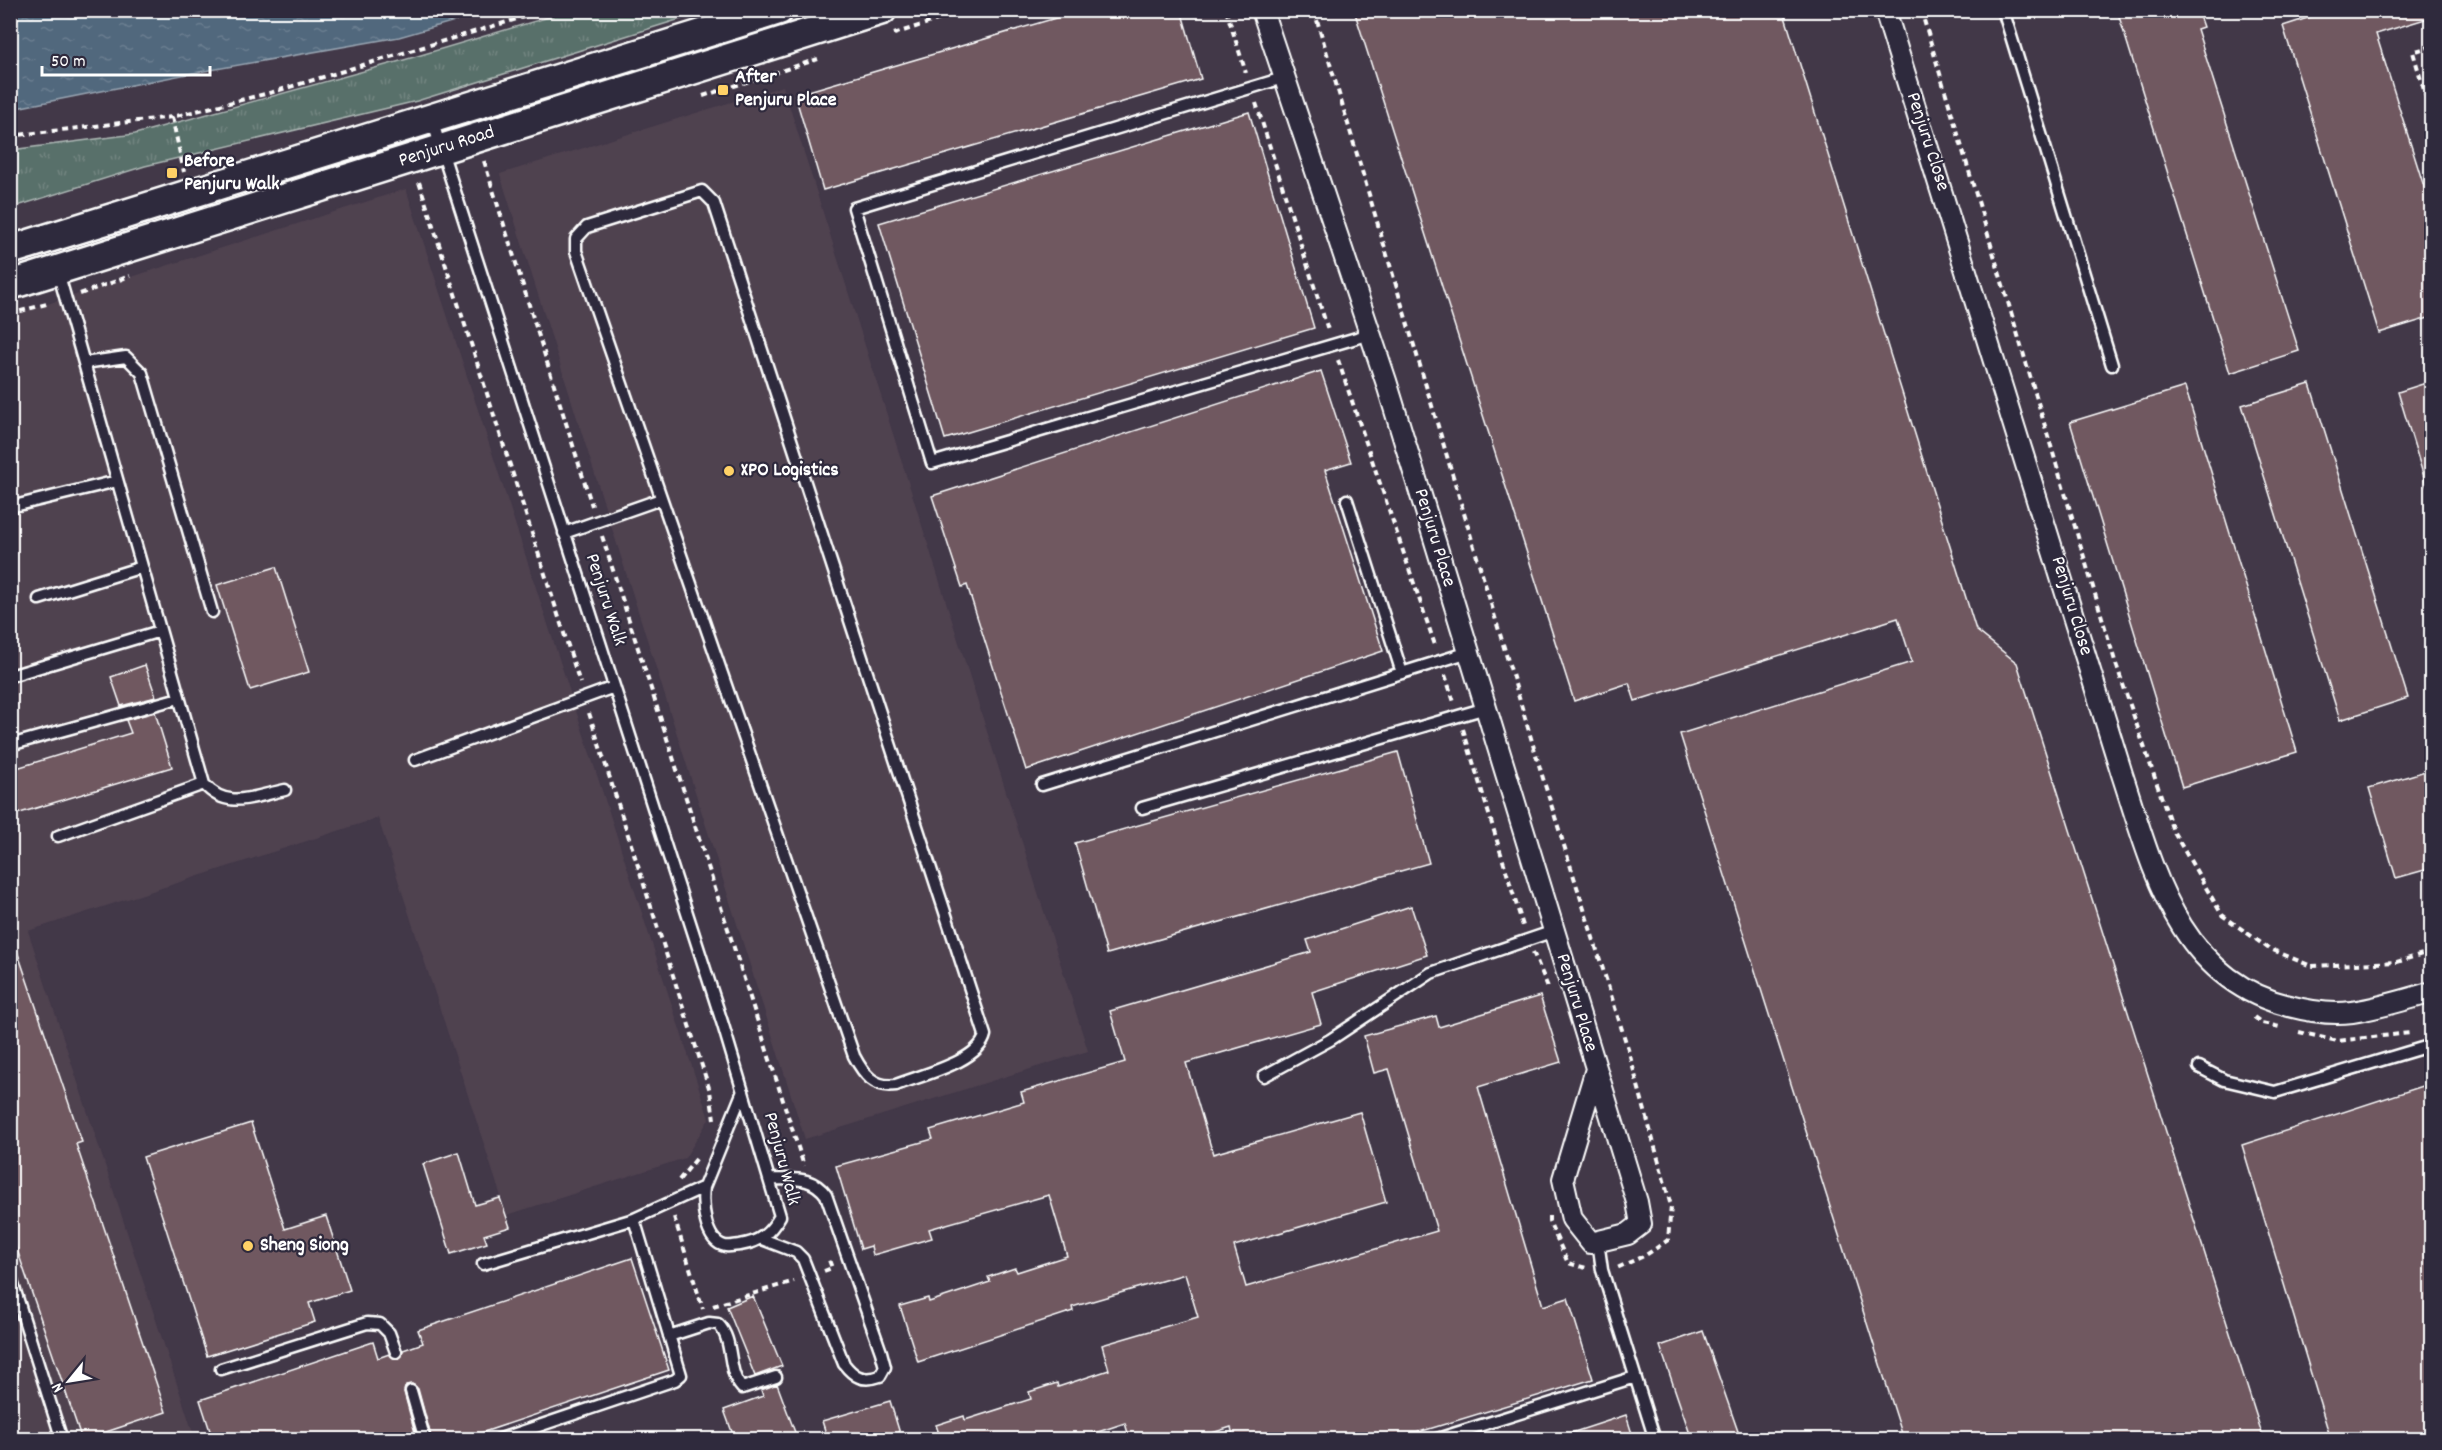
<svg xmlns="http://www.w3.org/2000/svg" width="2442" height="1450" viewBox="0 0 2442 1450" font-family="Dekko,sans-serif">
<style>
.built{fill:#504250}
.grass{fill:url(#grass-tufts);stroke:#acb7b4;stroke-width:1.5}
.water{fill:url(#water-ripples);stroke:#97a4b1;stroke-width:1.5}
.building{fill:#6f5861;stroke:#fff;stroke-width:1.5}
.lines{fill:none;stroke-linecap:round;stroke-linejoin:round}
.service-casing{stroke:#fff;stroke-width:15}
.minor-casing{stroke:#fff;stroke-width:24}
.secondary-casing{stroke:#fff;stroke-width:33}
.path{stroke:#fff;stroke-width:4;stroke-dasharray:6 4.5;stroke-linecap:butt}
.service{stroke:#2f2a3d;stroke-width:10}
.minor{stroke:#2f2a3d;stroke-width:20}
.secondary{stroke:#2f2a3d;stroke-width:28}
.poi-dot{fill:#ffd166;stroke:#2f2a3d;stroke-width:2}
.labels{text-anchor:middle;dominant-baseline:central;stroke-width:4.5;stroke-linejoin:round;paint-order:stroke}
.poi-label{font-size:20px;font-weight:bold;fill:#fff;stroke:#2f2a3d;text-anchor:start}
.street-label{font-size:20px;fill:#fff;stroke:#2f2a3d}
</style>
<defs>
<pattern id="grass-tufts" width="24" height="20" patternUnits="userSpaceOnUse" patternTransform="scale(1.5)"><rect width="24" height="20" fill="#596f6a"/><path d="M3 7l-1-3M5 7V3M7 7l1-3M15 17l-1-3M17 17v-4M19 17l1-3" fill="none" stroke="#728580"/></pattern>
<pattern id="water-ripples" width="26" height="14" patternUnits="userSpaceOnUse" patternTransform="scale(1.5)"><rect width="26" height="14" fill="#51677d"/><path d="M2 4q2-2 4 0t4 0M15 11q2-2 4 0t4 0" fill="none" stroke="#6b7e90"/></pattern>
</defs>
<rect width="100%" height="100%" fill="#423848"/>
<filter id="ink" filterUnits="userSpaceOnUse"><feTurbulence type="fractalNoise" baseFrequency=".0167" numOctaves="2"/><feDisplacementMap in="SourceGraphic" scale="12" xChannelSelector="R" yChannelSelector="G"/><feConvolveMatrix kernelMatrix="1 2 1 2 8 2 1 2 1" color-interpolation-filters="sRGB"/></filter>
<g filter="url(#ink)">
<path class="built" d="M783 86 1088 1051 805 1139 500 174Z
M406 189 709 1119 685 1158 507 1215 378 818 28 931 195 1439H11L10 316Z"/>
<path class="grass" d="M569 11H706L417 101 145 166 11 208V150L135 134 404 60Z"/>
<path class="water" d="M11 10H490V11L399 37 182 75 11 109Z"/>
<path class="building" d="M1083 10H1181L1201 79 823 190 795 95Z
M1354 10H1684L1686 16 1703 10H1783L1976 630 2017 663 2264 1440H1904L1680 734 1912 662 1898 618 1635 701 1629 683 1574 701Z
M2117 10H2197L2203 27 2197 29 2299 351 2230 373Z
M2332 10H2432V17L2376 34 2432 212V317L2379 333 2283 26Z
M1249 112 1314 328 945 439 879 223Z
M1321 371 1351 462 1325 470 1383 651 1026 770 967 585 962 587 932 496Z
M2432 381V486L2427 487 2398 392Z
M2310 384 2408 698 2340 720 2242 405Z
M2185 387 2297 752 2182 787 2070 422Z
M276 567 309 672 250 690 217 585Z
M145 665 156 697 121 706 111 677Z
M155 712 172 767 10 816V770L131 733 126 720Z
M1398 752 1429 863 1107 954 1075 843Z
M2432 769V868L2396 878 2369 788Z
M1411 906 1427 955 1312 992 1321 1024 1186 1063 1213 1154 1360 1112 1386 1202 1234 1246 1246 1287 1437 1231 1389 1069 1374 1073 1364 1036 1436 1016 1439 1027 1540 996 1561 1062 1478 1087 1543 1306 1568 1298 1593 1379 1393 1440H1234L1231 1427 1190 1440H1130L1125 1423 1074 1440H941L936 1425 964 1416 965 1420 1031 1399 1029 1392 1057 1383 1058 1387 1109 1370 1102 1345 1198 1317 1185 1274 1072 1307 1073 1311 918 1362 900 1306 928 1298 929 1302 990 1282 988 1277 1015 1268 1017 1272 1067 1256 1049 1195 929 1229 932 1238 873 1255 871 1246 861 1249 836 1166 933 1139 930 1130 1024 1102 1021 1092 1125 1062 1110 1011 1311 952 1307 940Z
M14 942 82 1142 76 1144 166 1412 82 1440 10 1229V943Z
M2432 1083V1440H2331L2242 1145Z
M251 1123 285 1229 326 1216 350 1290 309 1303 315 1322 207 1356 143 1157Z
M459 1152 475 1205 500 1198 510 1227 484 1235 487 1243 451 1254 423 1164Z
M632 1258 669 1370 460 1440H432L418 1389 412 1384 406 1385 404 1392 417 1440H213L200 1400 373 1342 378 1358 389 1354 398 1359 402 1356 403 1350 423 1343 418 1330Z
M753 1296 782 1366 755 1376 727 1307Z
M1703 1331 1741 1440H1692L1660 1346Z
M777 1384 796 1435 784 1440H735L724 1410 763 1396 761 1390Z
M890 1401 902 1440H828L822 1421Z
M1626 1415 1634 1440H1562V1436Z"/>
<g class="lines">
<g class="service-casing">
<path id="service" d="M2003 10 2112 365
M1283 78 854 208 932 463 1370 334
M432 120 723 1025 780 1216C770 1233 760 1242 740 1245 736 1245 729 1247 725 1246 704 1241 702 1204 704 1187L743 1091
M702 191 714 203 985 1035C979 1062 921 1075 896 1085 874 1088 864 1075 854 1056L576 251V239L587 227Z
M58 272 204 784C227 811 254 796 285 790
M84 363 126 357 142 373 212 612
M1347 500 1402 673
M10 507 117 481
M564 533 661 499
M39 599 142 567
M10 676 160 631
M10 745 179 698
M415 760 614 687
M1042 785 1469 652
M1142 808 1486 708
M58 836 204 784
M2199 1067 2224 1080 2275 1092 2432 1045
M1264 1076 1330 1040 1431 973 1554 931
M762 1239 796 1252 803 1259 844 1364C854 1377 863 1382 880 1376L885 1367 881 1352 826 1195C811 1175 794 1180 771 1179
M1598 1241 1602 1270 1655 1440
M483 1264 634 1219 704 1187
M10 1275 62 1440
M669 1336 709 1323 718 1324C735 1341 726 1371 742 1388L776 1377
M221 1369 367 1323 380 1324 389 1333 396 1352
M411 1391 425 1440
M497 1440 675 1380 681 1375 634 1219
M1434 1440 1635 1377"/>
</g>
<g class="minor-casing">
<path id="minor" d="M1262 10 1386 381 1637 1202 1641 1224 1628 1234 1591 1243 1572 1219 1563 1179 1596 1069
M1885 10 2122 774C2153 869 2178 979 2289 1006 2308 1011 2331 1015 2352 1012 2379 1008 2405 1000 2432 992"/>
</g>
<g class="secondary-casing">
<g id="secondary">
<path d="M10 250 779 10"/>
<path id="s1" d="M10 285 882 10"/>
</g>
</g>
<path class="path" d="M1226 10 1246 73
M1314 10 1545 785 1628 1049 1671 1206 1668 1240 1646 1255 1617 1268
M1921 10 2115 661 2173 831 2222 915 2268 948 2311 966 2397 962 2432 951
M894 34 968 10
M2432 46 2413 52 2432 118
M703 96 818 59
M1256 103 1328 330
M172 117 184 172
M10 136 172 117 273 92 547 10
M484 161 592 506
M419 182 580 683
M80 294 130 276
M10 314 50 303
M1338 360 1436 648
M602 536 804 1166
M1445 675 1454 702
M589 713 710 1091 714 1119
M1463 729 1523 926
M1533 952 1548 987
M2254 1017 2262 1023 2280 1027
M2299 1032 2337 1041 2410 1033
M679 1180 697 1158
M1549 1216V1221L1568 1263 1586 1268
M674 1217 703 1309
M824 1271 832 1268 829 1260
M713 1306 794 1281"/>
<use href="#service" class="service"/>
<use href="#minor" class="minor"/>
<use href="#secondary" class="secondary"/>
</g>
</g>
<g class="poi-dot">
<rect x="717" y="84" width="12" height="12" rx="3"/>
<rect x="166" y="167" width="12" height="12" rx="3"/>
<circle cx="729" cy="471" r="6"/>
<circle cx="248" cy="1246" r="6"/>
</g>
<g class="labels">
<g class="poi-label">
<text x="735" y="78">After<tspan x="735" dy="23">Penjuru Place</tspan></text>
<text x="184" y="162">Before<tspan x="184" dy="23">Penjuru Walk</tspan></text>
<text x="741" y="471">XPO Logistics</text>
<text x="260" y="1246">Sheng Siong</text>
</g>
<g class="street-label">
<text transform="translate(1927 142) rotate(72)">Penjuru Close</text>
<text stroke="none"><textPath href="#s1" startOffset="458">Penjuru Road</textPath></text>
<text transform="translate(1434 538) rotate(73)">Penjuru Place</text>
<text transform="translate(605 600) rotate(72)">Penjuru Walk</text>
<text transform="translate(2071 606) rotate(73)">Penjuru Close</text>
<text transform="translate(1576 1003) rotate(73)">Penjuru Place</text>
<text transform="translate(781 1159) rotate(75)">Penjuru Walk</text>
</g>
</g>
<rect width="2442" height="1450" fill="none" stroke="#2f2a3d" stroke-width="36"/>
<rect x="18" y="18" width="2406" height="1414" fill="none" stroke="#fff" stroke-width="2" filter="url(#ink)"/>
<g transform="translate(69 1381) rotate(240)" stroke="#2f2a3d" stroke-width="4.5" paint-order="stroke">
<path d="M0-4.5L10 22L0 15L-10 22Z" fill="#ffffff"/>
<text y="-9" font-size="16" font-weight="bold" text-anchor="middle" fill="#ffffff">N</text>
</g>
<path d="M42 66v9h168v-9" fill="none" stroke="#ffffff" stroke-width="3"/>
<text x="51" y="66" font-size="18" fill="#ffffff" stroke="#2f2a3d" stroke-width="4.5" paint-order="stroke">50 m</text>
</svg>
